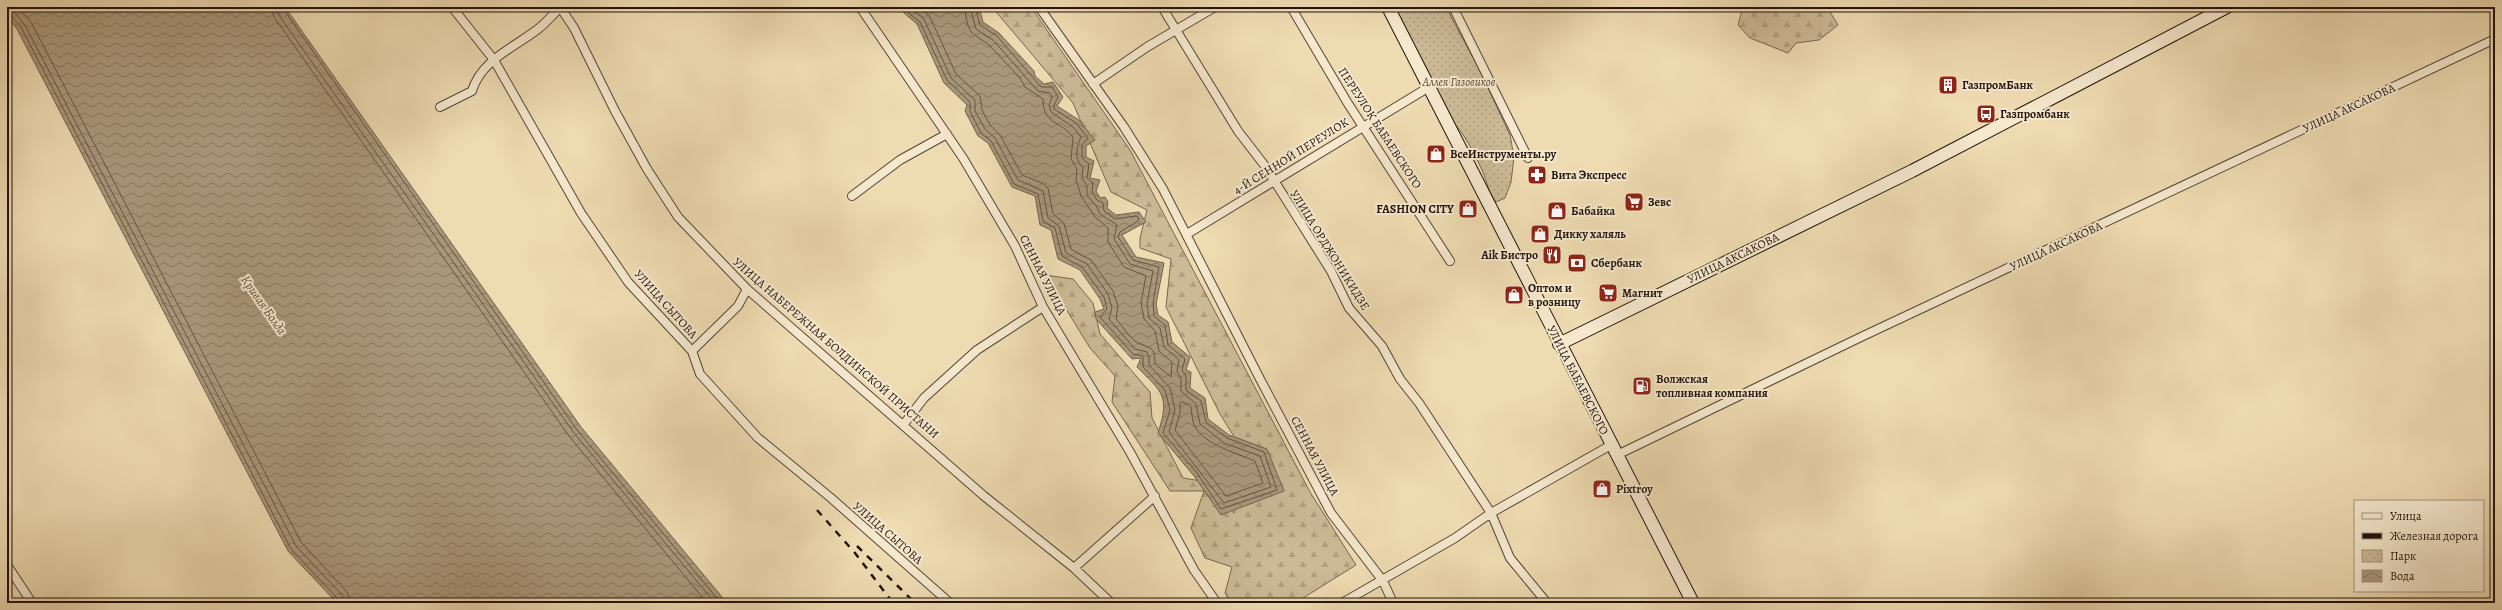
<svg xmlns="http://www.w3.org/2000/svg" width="2502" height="610" viewBox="0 0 2502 610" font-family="Alegreya,serif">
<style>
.forest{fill:url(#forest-firs);stroke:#766652}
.park{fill:url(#park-dots);stroke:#766652}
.water{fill:url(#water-waves);stroke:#73624e}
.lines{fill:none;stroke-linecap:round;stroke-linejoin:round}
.shore{stroke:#655544;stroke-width:1}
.minor-casing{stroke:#544536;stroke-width:10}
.secondary-casing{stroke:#21130d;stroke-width:14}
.minor{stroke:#f5e8cd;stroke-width:8}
.secondary{stroke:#f5e8cd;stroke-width:12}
.rail{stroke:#21130d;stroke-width:2.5;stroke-dasharray:7 7;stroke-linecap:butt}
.labels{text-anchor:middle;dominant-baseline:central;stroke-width:4;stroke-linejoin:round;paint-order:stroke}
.park-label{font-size:12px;font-style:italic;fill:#5d4d3d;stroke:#f5e8cd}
.poi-label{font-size:12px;font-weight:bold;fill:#21130d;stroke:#f5e8cd;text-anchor:start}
.street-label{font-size:12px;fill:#21130d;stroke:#f5e8cd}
.water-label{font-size:13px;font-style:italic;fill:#5e4e3e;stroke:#f5e8cd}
</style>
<defs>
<pattern id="forest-firs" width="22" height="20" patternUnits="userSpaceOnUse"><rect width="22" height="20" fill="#ccb996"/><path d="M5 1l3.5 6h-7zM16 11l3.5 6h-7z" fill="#af9e80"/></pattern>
<pattern id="park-dots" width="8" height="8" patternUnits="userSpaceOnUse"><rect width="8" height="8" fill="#ccb996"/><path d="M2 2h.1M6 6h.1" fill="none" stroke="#af9e80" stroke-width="1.8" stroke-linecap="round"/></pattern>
<pattern id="water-waves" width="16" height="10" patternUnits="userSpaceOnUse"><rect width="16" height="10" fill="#a9977a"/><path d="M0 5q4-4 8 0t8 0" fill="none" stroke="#897a62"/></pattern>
</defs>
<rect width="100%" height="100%" fill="#efdbb2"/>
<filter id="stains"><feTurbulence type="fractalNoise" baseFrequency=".005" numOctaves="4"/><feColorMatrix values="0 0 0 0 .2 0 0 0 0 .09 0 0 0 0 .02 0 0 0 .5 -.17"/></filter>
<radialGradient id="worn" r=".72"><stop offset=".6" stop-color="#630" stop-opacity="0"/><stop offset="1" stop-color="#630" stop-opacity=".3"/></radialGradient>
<path class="forest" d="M992 7H1031L1130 150 1310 492 1356 565 1295 603H1231L1225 593 1232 567 1205 558 1191 528 1204 491H1170L1112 402 1115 376 1090 348 1045 275 1073 279 1093 303 1100 334 1150 392 1152 418 1183 478 1213 483 1234 513 1253 467 1220 414 1166 307 1171 259 1140 248V238L1147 210 1111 192 1073 103Z
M1743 7H1827L1838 25 1819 40 1796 43 1788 53 1750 38 1738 25Z"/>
<path class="park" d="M1395 7H1446L1481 73 1510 135 1514 157 1511 182 1505 198 1496 202C1488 192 1487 181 1482 170 1474 152 1464 134 1451 119Z"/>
<path class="water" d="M7 7H285L581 427 727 603H337L288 551 17 29 7 17Z
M897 7H979L983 22 999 33 1034 71 1035 76 1044 84 1053 82 1063 97 1057 106 1079 120 1095 140 1086 146V157L1094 161 1090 178 1100 180 1096 191 1100 198 1105 197 1108 202 1107 208 1116 215 1139 212 1146 222 1122 235 1136 257 1164 263 1156 304 1158 315 1168 322 1172 342 1190 357 1186 370 1191 372 1190 388 1205 398 1208 419 1229 435 1267 449 1284 491 1221 515 1194 476 1158 433C1170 396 1163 393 1137 367L1141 358 1132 359 1096 319 1095 312 1104 309 1100 299 1080 270 1058 259 1051 230 1040 225 1035 196 1012 187 988 143 978 136 965 111 967 105 944 83 917 24Z"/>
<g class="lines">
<path class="shore" d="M17 7 31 22 301 542 347 592 351 603
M271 7 274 17 569 436 707 603
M277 7 278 14 574 433 715 603
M282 7 577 430 721 603
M901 7 920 22 947 80 970 102V111L981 133 991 141 1014 184 1038 194 1043 221 1055 228 1062 256 1083 268 1104 297 1107 309 1100 317 1133 354 1143 356V367L1165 390 1170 410 1163 433 1197 473 1221 509 1277 490 1264 452 1227 438 1206 422 1201 401 1186 390V376L1182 370 1185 359 1168 345 1165 325 1154 316 1153 303 1159 267 1133 260 1118 237 1120 232 1138 221 1139 218 1136 216 1115 219 1104 211 1103 203 1097 200 1092 192 1093 183 1087 178 1089 164 1082 158V145L1088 138 1076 123 1054 109V105L1058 97 1052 87H1041L997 36 980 25 975 7
M909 7 924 19 951 78 975 100V111L985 129 995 138 1018 180 1043 191 1048 218 1059 226 1066 253 1087 264 1108 294 1112 308 1109 319 1135 349 1147 352 1149 357V365L1170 388 1175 410 1169 432 1224 503 1271 487 1260 456 1224 443 1200 424 1196 404 1181 391V379L1177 371 1179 360 1164 347 1160 328 1149 318 1147 304 1153 271 1130 264 1114 239 1117 225 1100 214 1097 207 1087 195V186L1082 178 1083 167C1073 158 1077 147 1081 137L1073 127 1051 112 1049 105 1052 97 1050 93 1038 91 993 40 976 29 970 7
M919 7 930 17 956 74 980 96 982 110 990 125 1000 135 1022 175 1042 183 1048 188 1053 214 1064 223 1071 249 1091 260 1113 291 1118 306 1116 319C1122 325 1130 339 1138 343 1150 349 1155 345 1155 364L1171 377 1172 362 1159 351 1155 331 1144 319 1141 303 1146 276 1124 267 1108 242V228L1095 217 1081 196 1076 180 1077 169 1071 159 1073 137C1060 120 1043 125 1043 99L1025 87 1020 78 989 45 972 33 968 26 964 7
M7 10 14 12 25 25 296 546 342 595 345 603
M7 15 11 16 21 27 291 549 338 599 339 603
M1183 402 1191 407C1192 413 1192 420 1194 425 1204 445 1237 453 1255 461L1263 483 1226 496 1175 430 1180 413V403Z"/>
<g class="minor-casing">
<path id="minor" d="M452 7 494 60 581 213 628 282 692 351 700 374 758 438 831 498 950 603
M560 7 574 28 615 111 647 169 678 217 747 289 984 496 1074 568 1109 601 1107 603
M860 7 963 158 1015 246 1043 307 1130 452 1194 570 1217 603
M1039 7 1124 127 1163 189 1260 379 1331 513 1383 581 1393 603
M1162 7 1238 131 1265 166 1331 271 1349 308 1382 346 1400 379 1419 403 1491 513 1510 558 1547 603
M1291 7 1347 102 1450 261
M1453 7 1528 158
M1093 84 1147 47 1215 7
M440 107 472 91C481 60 515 47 538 29 547 22 553 14 561 7
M852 196 900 160 947 134
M1187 234 1429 87
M692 351 738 306 747 289
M904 424 924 398 977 350 1043 307
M1617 455 1861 337 2495 39
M7 565 32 603
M1074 568 1155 496
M1342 603 1455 538 1491 513 1611 445"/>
</g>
<g class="secondary-casing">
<path id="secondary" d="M1388 7 1693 603
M1559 344 1912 171 2227 7"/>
</g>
<use href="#minor" class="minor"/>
<use href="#secondary" class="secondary"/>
<path class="rail" d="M817 510 855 553 893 603
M857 546 915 603"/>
</g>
<defs>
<g id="building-square" transform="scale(1)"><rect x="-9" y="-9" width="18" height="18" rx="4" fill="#8f2418" stroke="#f5e8cd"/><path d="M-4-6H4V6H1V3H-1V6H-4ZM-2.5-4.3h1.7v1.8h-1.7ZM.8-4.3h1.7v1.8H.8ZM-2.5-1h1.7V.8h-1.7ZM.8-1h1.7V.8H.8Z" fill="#fff"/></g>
<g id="bus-square" transform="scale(1)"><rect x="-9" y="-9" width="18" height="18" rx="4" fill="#8f2418" stroke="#f5e8cd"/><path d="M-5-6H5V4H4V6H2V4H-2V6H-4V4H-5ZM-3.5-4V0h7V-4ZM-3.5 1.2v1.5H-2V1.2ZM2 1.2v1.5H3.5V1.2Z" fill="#fff"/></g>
<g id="shop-square" transform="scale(1)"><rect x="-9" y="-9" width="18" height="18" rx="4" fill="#8f2418" stroke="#f5e8cd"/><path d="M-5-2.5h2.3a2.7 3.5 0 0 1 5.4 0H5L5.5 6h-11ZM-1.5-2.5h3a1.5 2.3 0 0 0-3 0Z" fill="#fff"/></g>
<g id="pharmacy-square" transform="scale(1)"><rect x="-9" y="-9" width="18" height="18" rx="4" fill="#8f2418" stroke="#f5e8cd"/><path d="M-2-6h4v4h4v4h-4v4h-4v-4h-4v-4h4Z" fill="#fff"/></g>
<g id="supermarket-square" transform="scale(1)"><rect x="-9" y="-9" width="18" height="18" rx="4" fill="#8f2418" stroke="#f5e8cd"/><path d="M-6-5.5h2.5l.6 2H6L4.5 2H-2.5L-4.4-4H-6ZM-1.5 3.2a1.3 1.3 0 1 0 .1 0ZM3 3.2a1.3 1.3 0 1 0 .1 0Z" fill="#fff"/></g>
<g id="restaurant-square" transform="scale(1)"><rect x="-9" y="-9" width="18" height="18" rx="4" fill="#8f2418" stroke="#f5e8cd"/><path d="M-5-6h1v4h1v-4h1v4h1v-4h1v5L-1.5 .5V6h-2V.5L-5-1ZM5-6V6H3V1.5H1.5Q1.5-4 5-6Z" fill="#fff"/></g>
<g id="bank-square" transform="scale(1)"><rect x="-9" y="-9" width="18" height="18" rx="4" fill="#8f2418" stroke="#f5e8cd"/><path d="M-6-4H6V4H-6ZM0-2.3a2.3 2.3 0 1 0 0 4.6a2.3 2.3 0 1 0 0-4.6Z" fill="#fff"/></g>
<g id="fuel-square" transform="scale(1)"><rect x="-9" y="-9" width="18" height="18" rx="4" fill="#8f2418" stroke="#f5e8cd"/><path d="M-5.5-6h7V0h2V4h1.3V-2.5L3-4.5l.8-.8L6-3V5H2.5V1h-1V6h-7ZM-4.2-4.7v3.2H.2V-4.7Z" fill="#fff"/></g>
</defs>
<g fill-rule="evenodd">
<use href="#building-square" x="1948" y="85"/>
<use href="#bus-square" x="1986" y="114"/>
<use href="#shop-square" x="1436" y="154"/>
<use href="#pharmacy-square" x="1537" y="175"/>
<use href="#supermarket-square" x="1634" y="202"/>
<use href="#shop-square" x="1468" y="209"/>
<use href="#shop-square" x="1557" y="211"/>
<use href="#shop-square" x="1540" y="234"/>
<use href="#restaurant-square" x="1552" y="255"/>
<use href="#bank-square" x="1577" y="263"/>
<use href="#supermarket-square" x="1608" y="293"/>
<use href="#shop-square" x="1514" y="295"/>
<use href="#fuel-square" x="1642" y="386"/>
<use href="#shop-square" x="1602" y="489"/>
</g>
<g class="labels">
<g class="park-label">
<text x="1459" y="82">Аллея Газовиков</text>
</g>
<g class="poi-label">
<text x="1962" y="85">ГазпромБанк</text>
<text x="2000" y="114">Газпромбанк</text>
<text x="1450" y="154">ВсеИнструменты.ру</text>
<text x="1551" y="175">Вита Экспресс</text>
<text x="1648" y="202">Зевс</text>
<text x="1454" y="209" text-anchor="end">FASHION CITY</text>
<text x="1571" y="211">Бабайка</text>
<text x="1554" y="234">Дикку халяль</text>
<text x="1538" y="255" text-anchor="end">Aik Бистро</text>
<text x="1591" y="263">Сбербанк</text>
<text x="1528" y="288">Оптом и<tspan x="1528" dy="14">в розницу</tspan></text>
<text x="1622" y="293">Магнит</text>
<text x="1656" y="379">Волжская<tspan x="1656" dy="14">топливная компания</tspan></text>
<text x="1616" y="489">Pixtroy</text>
</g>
<g class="street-label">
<text transform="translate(2349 108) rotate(-25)">УЛИЦА АКСАКОВА</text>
<text transform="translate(1380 128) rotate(57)">ПЕРЕУЛОК БАБАЕВСКОГО</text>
<text transform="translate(1291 156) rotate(-32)">4-Й СЕННОЙ ПЕРЕУЛОК</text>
<text transform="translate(2056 246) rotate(-25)">УЛИЦА АКСАКОВА</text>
<text transform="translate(1330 250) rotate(58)">УЛИЦА ОРДЖОНИКИДЗЕ</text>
<text transform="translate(1733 258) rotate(-26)">УЛИЦА АКСАКОВА</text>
<text transform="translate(1043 275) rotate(63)">СЕННАЯ УЛИЦА</text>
<text transform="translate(666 304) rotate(48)">УЛИЦА СЫТОВА</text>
<text transform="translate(836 348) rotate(41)">УЛИЦА НАБЕРЕЖНАЯ БОЛДИНСКОЙ ПРИСТАНИ</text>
<text transform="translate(1578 380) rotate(63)">УЛИЦА БАБАЕВСКОГО</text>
<text transform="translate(1315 456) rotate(62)">СЕННАЯ УЛИЦА</text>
<text transform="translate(888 533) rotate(41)">УЛИЦА СЫТОВА</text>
</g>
<g class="water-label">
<text transform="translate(264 305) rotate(55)">Кривая Болда</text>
</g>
</g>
<rect width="2502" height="610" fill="none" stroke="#efdbb2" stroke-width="24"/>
<rect x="8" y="8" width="2486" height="594" fill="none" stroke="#21130d" stroke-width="2"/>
<rect x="12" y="12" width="2478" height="586" fill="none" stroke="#21130d"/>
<rect x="2354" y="500" width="130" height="92" fill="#f5e8cd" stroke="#a09380"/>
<rect x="2362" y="513" width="20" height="6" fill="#f5e8cd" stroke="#a09380"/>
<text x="2390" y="520" font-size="12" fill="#21130d">Улица</text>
<rect x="2362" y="533" width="20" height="6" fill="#21130d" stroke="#a09380"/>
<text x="2390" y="540" font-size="12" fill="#21130d">Железная дорога</text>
<rect x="2362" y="550" width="20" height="12" fill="url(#park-dots)" stroke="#a09380"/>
<text x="2390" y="560" font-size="12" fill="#21130d">Парк</text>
<rect x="2362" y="570" width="20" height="12" fill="url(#water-waves)" stroke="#a09380"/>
<text x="2390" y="580" font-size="12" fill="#21130d">Вода</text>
<rect width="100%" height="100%" filter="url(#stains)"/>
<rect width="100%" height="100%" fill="url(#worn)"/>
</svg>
